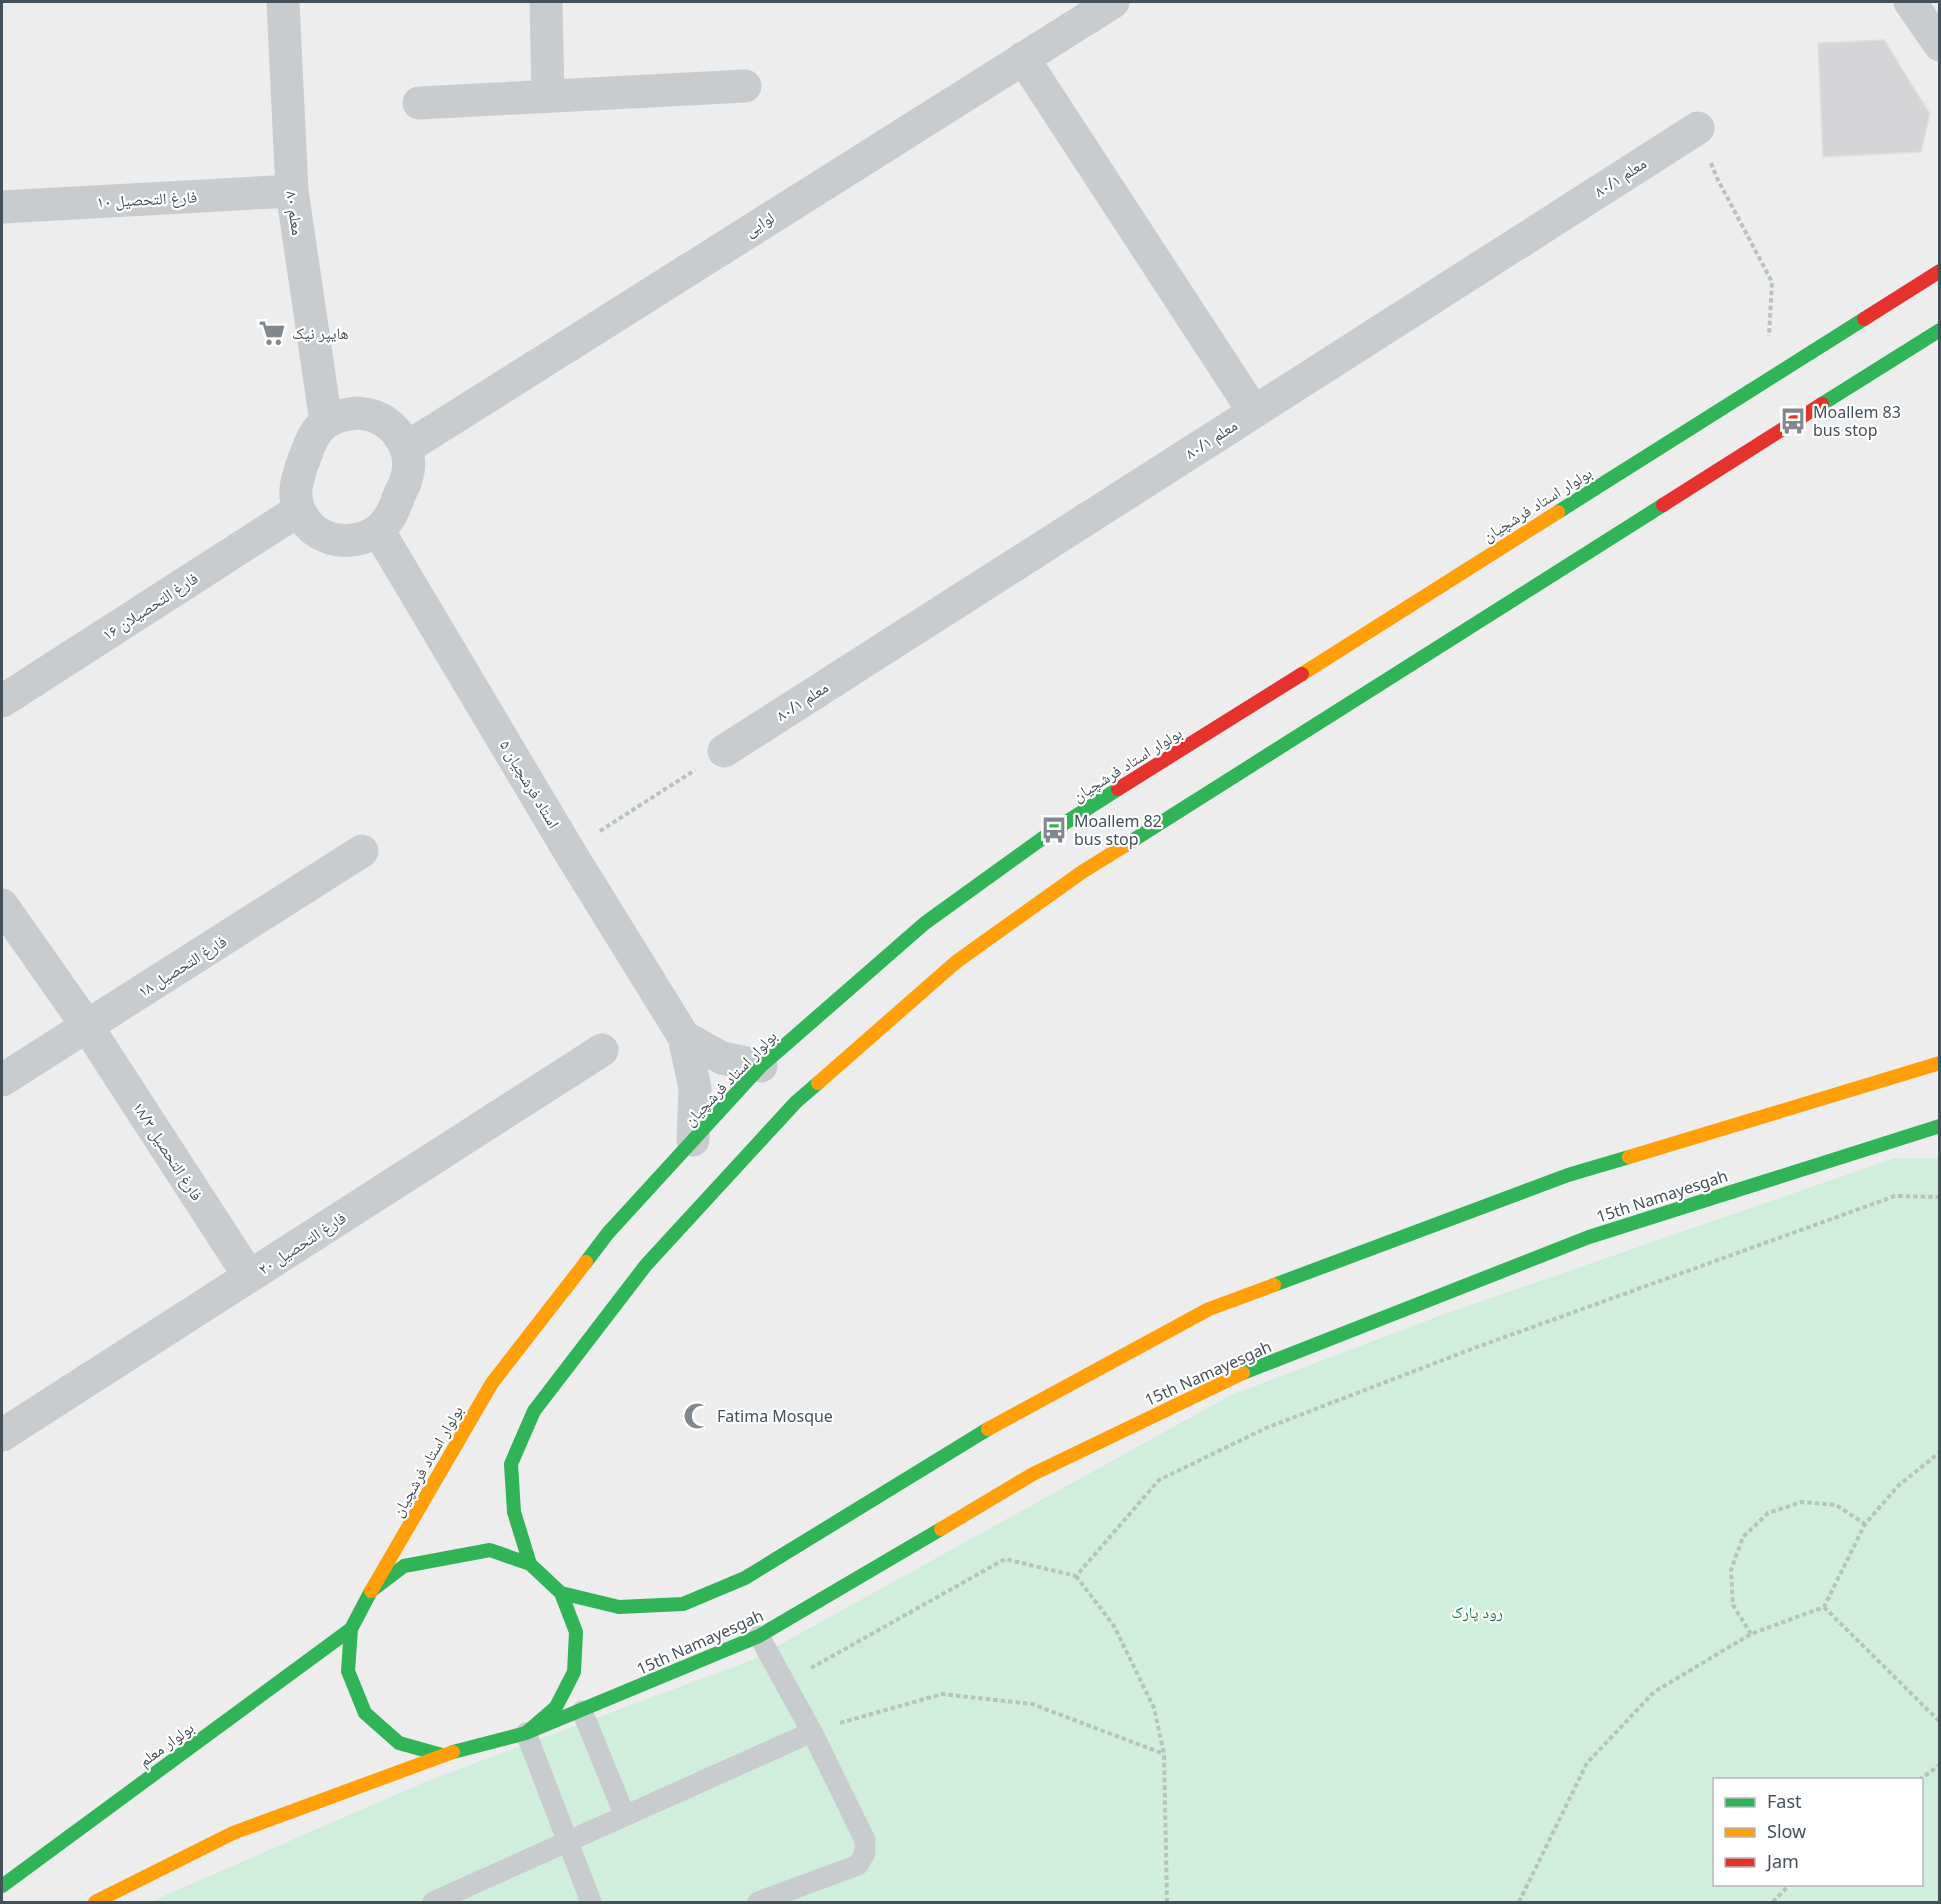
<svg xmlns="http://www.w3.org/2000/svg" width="1941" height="1904" viewBox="0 0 1941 1904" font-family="'Noto Sans','Noto Naskh Arabic',sans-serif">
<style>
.green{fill:#d0eedc;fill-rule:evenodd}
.building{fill:#d5d5d7;stroke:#dfdfe0;stroke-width:1.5}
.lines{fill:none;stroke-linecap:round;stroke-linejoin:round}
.path{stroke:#b6c3bf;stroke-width:4;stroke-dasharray:4.5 3;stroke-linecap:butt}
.lane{stroke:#c9ccce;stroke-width:21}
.street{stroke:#c9ccce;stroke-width:33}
.fast{stroke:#30b455;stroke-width:14}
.slow{stroke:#ff9f0a;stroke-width:14}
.jam{stroke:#e5322d;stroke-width:14}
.labels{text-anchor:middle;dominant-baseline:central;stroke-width:4.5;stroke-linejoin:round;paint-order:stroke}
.street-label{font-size:16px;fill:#44505a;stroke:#fff}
.poi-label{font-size:16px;fill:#44505a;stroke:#fff;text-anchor:start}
.park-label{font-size:16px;fill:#147c49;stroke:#fff}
</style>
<rect width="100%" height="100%" fill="#eeeded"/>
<path class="green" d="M1895 1158H1939V1902H150L427 1781 752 1660 1231 1395 1439 1316ZM1714 1780H1922V1884H1714Z"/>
<path class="building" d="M1884 40 1930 114 1921 152 1823 157 1818 43Z"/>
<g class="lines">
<path class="path" d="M1711 163 1717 178 1772 282 1769 336
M600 831 695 770
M1076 1576 1114 1626 1154 1708 1164 1754 1167 1902
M1824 1607 1940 1722
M1751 1634 1733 1605 1731 1570 1743 1537 1768 1513 1802 1502 1836 1505 1865 1524
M811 1668 1005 1559 1076 1576 1159 1480 1266 1428 1469 1350 1895 1196 1940 1197
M840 1723 942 1694 1032 1704 1164 1754
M1919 1780 1940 1765
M1519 1902 1587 1763 1654 1692 1751 1634 1824 1607 1865 1524 1898 1486 1940 1452
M1773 1902 1790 1884"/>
<path class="lane" d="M582 1711 625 1816
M526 1733 591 1902
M433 1902 812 1732
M758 1902 858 1865 865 1853V1840L812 1732 759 1636"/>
<path class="street" d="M283 2 292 191 326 422
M546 2 548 96
M1910 2 1940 45
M1023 58 1254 412
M419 103 745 86
M2 207 292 191
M358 413C364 414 371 414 376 417 398 426 414 452 407 476 406 482 403 488 400 493 397 501 394 511 389 518 371 546 328 548 307 523 288 500 297 478 306 454 311 442 314 432 324 424 334 416 346 414 358 413Z
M406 448 1113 2
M378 530 569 851 684 1037 695 1088 693 1140
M2 701 299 510
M724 751 1698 128
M2 905 87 1026 249 1276
M684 1037 722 1058 761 1066
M2 1080 362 851
M2 1435 602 1050"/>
<path class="fast" d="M1822 404 1940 330
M1558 512 1864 319
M1124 846 1663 505
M586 1262 608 1233 761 1066 925 923 1054 830 1118 789
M1274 1285 1568 1175 1629 1157
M1243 1373 1589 1237 1940 1126
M530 1564 514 1512 511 1464 534 1411 646 1265 796 1102 818 1083
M561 1593 619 1607 683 1604 745 1578 988 1429
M528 1732 759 1636 941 1529
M442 1755 399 1743 365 1713 348 1671 351 1629 371 1591 404 1566 490 1550 530 1564 561 1593 576 1632 574 1672 556 1707 526 1733 453 1752
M2 1886 351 1629"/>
<path class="slow" d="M1302 674 1558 512
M818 1083 956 962 1082 872 1124 846
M1629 1157 1940 1063
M988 1429 1209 1309 1274 1285
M941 1529 1033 1474 1243 1373
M371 1591 492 1383 586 1262
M95 1902 233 1833 453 1752"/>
<path class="jam" d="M1864 319 1940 271
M1663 505 1822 404
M1118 789 1302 674"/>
</g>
<defs>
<g id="supermarket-bare" transform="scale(2.07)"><path d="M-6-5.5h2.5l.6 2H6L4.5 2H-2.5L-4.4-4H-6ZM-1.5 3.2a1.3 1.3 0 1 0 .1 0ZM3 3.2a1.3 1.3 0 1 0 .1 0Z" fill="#80878d" stroke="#fff" stroke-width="2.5" paint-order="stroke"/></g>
<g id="bus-bare" transform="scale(2.07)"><path d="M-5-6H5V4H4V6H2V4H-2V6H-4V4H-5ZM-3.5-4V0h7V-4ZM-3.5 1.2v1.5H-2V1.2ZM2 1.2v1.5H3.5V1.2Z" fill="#80878d" stroke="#fff" stroke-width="2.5" paint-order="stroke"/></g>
<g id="mosque-bare" transform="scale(2.07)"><path d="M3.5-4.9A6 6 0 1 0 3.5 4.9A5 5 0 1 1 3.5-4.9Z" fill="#80878d" stroke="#fff" stroke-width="2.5" paint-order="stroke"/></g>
</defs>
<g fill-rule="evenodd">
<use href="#supermarket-bare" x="272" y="333"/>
<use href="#bus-bare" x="1793" y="421"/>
<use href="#bus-bare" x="1054" y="830"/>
<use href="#mosque-bare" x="697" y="1416"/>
</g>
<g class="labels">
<g class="street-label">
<text transform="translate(1620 177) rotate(-33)">معلم ۸۰/۱</text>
<text transform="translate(147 199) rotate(-3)">فارغ التحصیل ۱۰</text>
<text transform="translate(295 213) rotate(82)">معلم ۸۰</text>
<text transform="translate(759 224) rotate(-32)">لوایی</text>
<text transform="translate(1211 439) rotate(-33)">معلم ۸۰/۱</text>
<text transform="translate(1537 504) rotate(-32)">بولوار استاد فرشچیان</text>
<text transform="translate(150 606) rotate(-33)">فارغ التحصیلان ۱۶</text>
<text transform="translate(802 701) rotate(-33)">معلم ۸۰/۱</text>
<text transform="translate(1127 764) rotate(-32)">بولوار استاد فرشچیان</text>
<text transform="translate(530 784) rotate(59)">استاد فرشچیان ۵</text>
<text transform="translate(182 966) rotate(-32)">فارغ التحصیل ۱۸</text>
<text transform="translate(730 1078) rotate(-46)">بولوار استاد فرشچیان</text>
<text transform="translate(168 1151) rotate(57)">فارغ التحصیل ۱۸/۳</text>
<text transform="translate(1662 1196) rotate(-18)">15th Namayesgah</text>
<text transform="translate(302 1243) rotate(-33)">فارغ التحصیل ۲۰</text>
<text transform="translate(1208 1373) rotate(-24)">15th Namayesgah</text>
<text transform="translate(427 1461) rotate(-60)">بولوار استاد فرشچیان</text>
<text transform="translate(700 1642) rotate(-24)">15th Namayesgah</text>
<text transform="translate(166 1744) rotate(-36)">بولوار معلم</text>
</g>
<g class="poi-label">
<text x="292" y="333">هایپر نیک</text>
<text x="1813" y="412">Moallem 83<tspan x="1813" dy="18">bus stop</tspan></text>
<text x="1074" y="821">Moallem 82<tspan x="1074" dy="18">bus stop</tspan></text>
<text x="717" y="1416">Fatima Mosque</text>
</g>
<g class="park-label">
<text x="1477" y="1612">رود پارک</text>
</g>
</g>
<rect width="1941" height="1904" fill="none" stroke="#44505a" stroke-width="6"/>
<rect x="1713" y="1778" width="210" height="108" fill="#ffffff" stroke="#b4b9bd" stroke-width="1.5"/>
<rect x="1725" y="1798" width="30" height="9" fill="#30b455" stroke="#b4b9bd" stroke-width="1.5"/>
<text x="1767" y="1808" font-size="18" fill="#44505a">Fast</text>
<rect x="1725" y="1828" width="30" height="9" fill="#ff9f0a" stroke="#b4b9bd" stroke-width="1.5"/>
<text x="1767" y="1838" font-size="18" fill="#44505a">Slow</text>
<rect x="1725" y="1858" width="30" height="9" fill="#e5322d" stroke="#b4b9bd" stroke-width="1.5"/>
<text x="1767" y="1868" font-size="18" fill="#44505a">Jam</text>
</svg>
